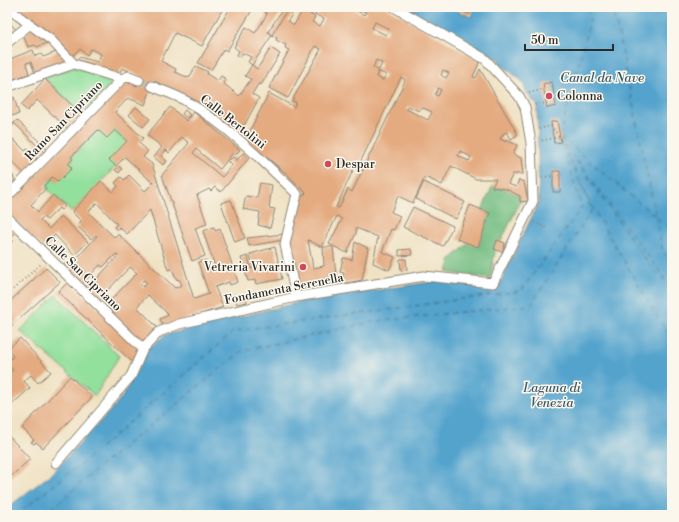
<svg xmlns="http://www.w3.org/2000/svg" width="679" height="522" viewBox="0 0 679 522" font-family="'Libre Bodoni',serif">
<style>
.green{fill:#93e09d;stroke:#5f8664}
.forest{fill:#76be84;stroke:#507458}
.water{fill:#53a3cd;stroke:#3f677c}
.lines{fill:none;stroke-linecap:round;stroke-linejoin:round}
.ferry{stroke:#3b5b6c;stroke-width:1;stroke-dasharray:5 4;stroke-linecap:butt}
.building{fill:#e4aa80;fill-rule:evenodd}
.pedestrian-tunnel{stroke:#c8bda4;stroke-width:9;stroke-dasharray:9 4.5;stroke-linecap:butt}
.pedestrian-casing{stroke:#8d8676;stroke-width:11}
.path{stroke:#8d8676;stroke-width:2;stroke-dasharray:1 3;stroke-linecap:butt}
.pedestrian{stroke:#fff;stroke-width:9}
.poi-dot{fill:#d1495b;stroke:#fbf7ec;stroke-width:1.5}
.labels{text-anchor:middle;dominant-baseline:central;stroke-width:3;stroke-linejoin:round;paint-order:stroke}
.poi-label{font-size:12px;fill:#2b2b2b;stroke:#fbf7ec;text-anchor:start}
.street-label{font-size:12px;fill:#2b2b2b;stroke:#fbf7ec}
.water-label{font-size:13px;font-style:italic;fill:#3b5b6c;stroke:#fbf7ec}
</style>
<rect width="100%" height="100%" fill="#fbf7ec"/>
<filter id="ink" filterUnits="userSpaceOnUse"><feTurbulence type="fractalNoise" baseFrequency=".025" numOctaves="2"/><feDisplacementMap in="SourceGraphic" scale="8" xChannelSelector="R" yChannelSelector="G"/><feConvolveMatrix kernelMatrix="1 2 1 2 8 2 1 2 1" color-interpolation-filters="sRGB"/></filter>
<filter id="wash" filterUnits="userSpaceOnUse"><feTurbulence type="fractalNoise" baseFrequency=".012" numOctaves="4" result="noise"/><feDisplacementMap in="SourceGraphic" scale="16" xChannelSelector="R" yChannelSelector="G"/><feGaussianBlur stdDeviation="0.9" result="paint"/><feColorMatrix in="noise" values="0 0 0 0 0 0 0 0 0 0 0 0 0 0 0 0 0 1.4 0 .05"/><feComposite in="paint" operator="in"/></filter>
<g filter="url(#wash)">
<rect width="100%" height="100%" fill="#efe1c2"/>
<path class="green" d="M73 67 116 79 82 115 45 78Z
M98 130H115L127 141 116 166 72 212 46 188 52 177 58 182 73 159 71 157Z
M56 295 119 356 95 396 20 331Z"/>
<path class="forest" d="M492 187 506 189 520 196V202L501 241H497L490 279 447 272 451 259 469 243 478 246 490 213 482 210Z"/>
<path class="water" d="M402 7H448L472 17 474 7H672V515H7V508L50 475 110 411 122 397 136 373 147 349 165 335 304 301 438 281 497 289 539 202 537 103H535L527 93 522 81 499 63V60Z"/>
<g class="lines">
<path class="ferry" d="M611 7 618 31 663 252 672 261
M560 136 590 21 588 7
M560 137 655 216
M561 139 651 267 672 288
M577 160 669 284
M580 181 592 207 672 341
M657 218 672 231
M16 515 92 455 234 331 521 291 582 207 560 137
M45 515 98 468 242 351 376 321 531 305 592 210 563 143"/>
</g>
<g id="blocks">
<path class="building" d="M15 7H216L222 10 202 46 175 33 161 61 176 69 175 72 189 78 196 66 208 72 207 74 218 81 221 76 226 79 223 83 239 96 251 79 245 76 252 65 257 69 271 48 280 54 261 85 259 83 252 94 259 98 239 135 195 100 154 81 145 105 128 98 115 112 143 138 139 143 148 151 143 157 152 164 194 299 209 294 198 262 206 260 210 269 215 267 203 231 214 227 215 231 220 229 238 282 230 285 229 282 215 287 223 307 163 326 160 319 169 315 148 295 137 307 159 329 142 343 87 289 118 256 116 254 103 267 100 265 82 284 70 272 74 269 70 266 97 236 96 235 91 239 77 226 81 221 72 212 101 181 113 192 118 186 115 183 121 177 124 180 129 175 145 191 153 183 125 157 116 166 109 160 127 141 115 130 107 138 98 130 71 157 73 159 68 164 72 168 58 182 52 177 44 186 46 188 31 205 38 212 53 195 65 206 61 210 59 208 47 220 43 217 40 220 49 229 61 216 88 242 74 255 55 235 43 247 7 213V204L124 81 137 86 141 76 122 68 118 76 74 63 79 57 98 62 101 54 91 49 87 55 80 49 70 58 13 10ZM97 203 117 224 114 227 117 230 119 227 127 234 150 210 168 270 172 269 177 280 179 279 182 285 175 288 118 234 114 237 88 212ZM130 267 137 273 111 300 104 294ZM144 280 147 283 143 287 140 284Z
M227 7H254L227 51 224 49 211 70 198 63 230 8Z
M258 7H284L268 32 272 35 252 65 248 62 251 57 243 53 240 57 237 55 239 51 234 47 246 27 255 33 258 29 267 14Z
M289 7H296L288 21 294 25 304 8 302 7H350L364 15 366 12 356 7H385L480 61 473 77 476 78 480 69 517 133V135L511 139 507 132 503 134 500 139 506 142V140L517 145 513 154 521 158 523 174H513L508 184 516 187 519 180 524 182 528 201 520 202V196L506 189 492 187 496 179H476L451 166 442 185 425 177 413 203 398 196 391 212 400 216 394 230 391 229 382 252 395 257 389 270 373 263 378 237 356 228V233L347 253 329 244 342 219 337 216 322 247 308 240 313 268 324 266 323 247H333L337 285 297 293 288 243 298 199 306 193 287 174 245 140 269 93 294 107 296 102 292 101 321 49 315 46 288 98 269 88 289 50 285 48 286 45 276 40 277 38 272 35ZM311 12 324 19 320 26 312 22 315 17 310 14ZM375 22 389 29 386 35 372 28ZM376 60 382 63 379 70 373 68ZM443 70 449 73 446 78 441 75ZM378 71 386 75 383 80 376 77ZM401 77 405 79 404 83 352 192 348 189 339 208 336 207 355 166 358 167ZM438 88 441 90 438 96 435 95ZM408 106 419 111 421 107 432 112 428 120 406 109ZM460 151 471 157 469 161 458 156Z
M452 7H471L470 15Z
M7 19 16 30 8 37 7 35Z
M32 28 50 42 37 47 35 45 28 47 23 35Z
M33 50 35 56 41 54 43 57 59 51 69 61 35 74 31 62 26 63 29 74 14 79 15 81 7 84V60Z
M45 79 82 115 68 129 37 100 27 111 21 105Z
M552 82 556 106 547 108 543 84Z
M14 97 19 114 7 117V100Z
M136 107 150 119 143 127 129 115Z
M170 107 187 121 194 112 240 150 235 155 233 153 220 169 196 149 193 153 222 177 232 165 228 162 233 157 237 160 243 153 249 158 221 192 215 187 211 191 209 189 197 195 207 224 195 228 205 256 192 261 162 175 189 143 182 137 169 153 166 150 161 156 167 161 163 165 154 157 162 147 147 135Z
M185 110 190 115 187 118 182 114Z
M17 120 48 150 45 153 14 123Z
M10 121 14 124 9 129 7 124Z
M557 121 561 142 554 143 551 122Z
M7 133 25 151 27 149 37 158 35 160 37 162 25 174 7 157Z
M119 166 122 169 119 173 115 170Z
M7 170 12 176H14L13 177 15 180 7 189Z
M553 171H560V192H553Z
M424 182 465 202 456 219 416 199Z
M260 183 272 185 269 208 275 209 270 228 258 225 260 212 243 209 246 196 257 198Z
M231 200 245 238 235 242 221 203Z
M470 205 490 213 478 247 457 239Z
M413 207 453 226 443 246 403 227Z
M7 223 16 232 7 241Z
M284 234 283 240 249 246 247 238Z
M497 240 505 243 502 252 494 249Z
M355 242 368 248 362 280 342 284 344 273 340 272 343 258 352 260Z
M275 247 282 279 256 284 255 280 248 281 241 258 248 256 251 269 253 268 250 254Z
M411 249 412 255 399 256V250Z
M400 259H406L407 270 401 271Z
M67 262 70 266 67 269 63 266Z
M46 268 60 282 7 330V304Z
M69 281 141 350 132 362 58 292Z
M246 298 247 302 237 304 236 300Z
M20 338 51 372 38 383 31 375 24 381 30 388 7 409V375L13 370 7 363V355L11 359 13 356 7 350Z
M70 376 92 397 43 448 36 442 34 444 31 442 34 440 22 428Z
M7 434 30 459 7 480Z"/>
</g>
</g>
<g filter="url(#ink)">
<use href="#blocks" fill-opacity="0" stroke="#8d8676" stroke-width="1"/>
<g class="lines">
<path class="pedestrian-tunnel" d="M139 80 152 86"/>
<g class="pedestrian-casing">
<path id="pedestrian" d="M9 9 51 40 74 64 122 79 129 76 139 80
M7 43 30 24
M152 86C163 91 176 95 186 101 227 125 263 161 297 194L285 244 296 297
M7 87 74 64
M7 197 122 79
M7 217 143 349
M56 463 131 376 143 349 159 332 179 324 296 297 424 276 493 283 533 201 531 143 525 107 519 96 485 59 394 7"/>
</g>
<path class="path" d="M529 93 544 89
M535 105 546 103
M539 129 551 126 560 137 540 141
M542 177 553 176
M534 222 546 228
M7 247 15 239
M7 295 41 264"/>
<use href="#pedestrian" class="pedestrian"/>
</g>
</g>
<g class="poi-dot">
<circle cx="549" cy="96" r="4"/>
<circle cx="328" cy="164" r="4"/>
<circle cx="303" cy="267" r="4"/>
</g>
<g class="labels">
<g class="poi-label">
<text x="557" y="96">Colonna</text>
<text x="336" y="164">Despar</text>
<text x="295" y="267" text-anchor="end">Vetreria Vivarini</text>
</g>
<g class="street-label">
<text transform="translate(64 121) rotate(-46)">Ramo San Cipriano</text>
<text transform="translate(233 122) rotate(38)">Calle Bertolini</text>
<text transform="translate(83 274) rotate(44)">Calle San Cipriano</text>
<text transform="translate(284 289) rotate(-11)">Fondamenta Serenella</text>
</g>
<g class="water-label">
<text x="602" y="78">Canal da Nave</text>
<text x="552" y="388">Laguna di<tspan x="552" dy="15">Venezia</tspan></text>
</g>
</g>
<rect width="679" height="522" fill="none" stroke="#fbf7ec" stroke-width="24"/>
<path d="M525 44v6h88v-6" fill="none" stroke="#2b2b2b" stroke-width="2"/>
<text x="531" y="44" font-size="12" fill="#2b2b2b" stroke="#fbf7ec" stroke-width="3" paint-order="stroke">50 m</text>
</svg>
